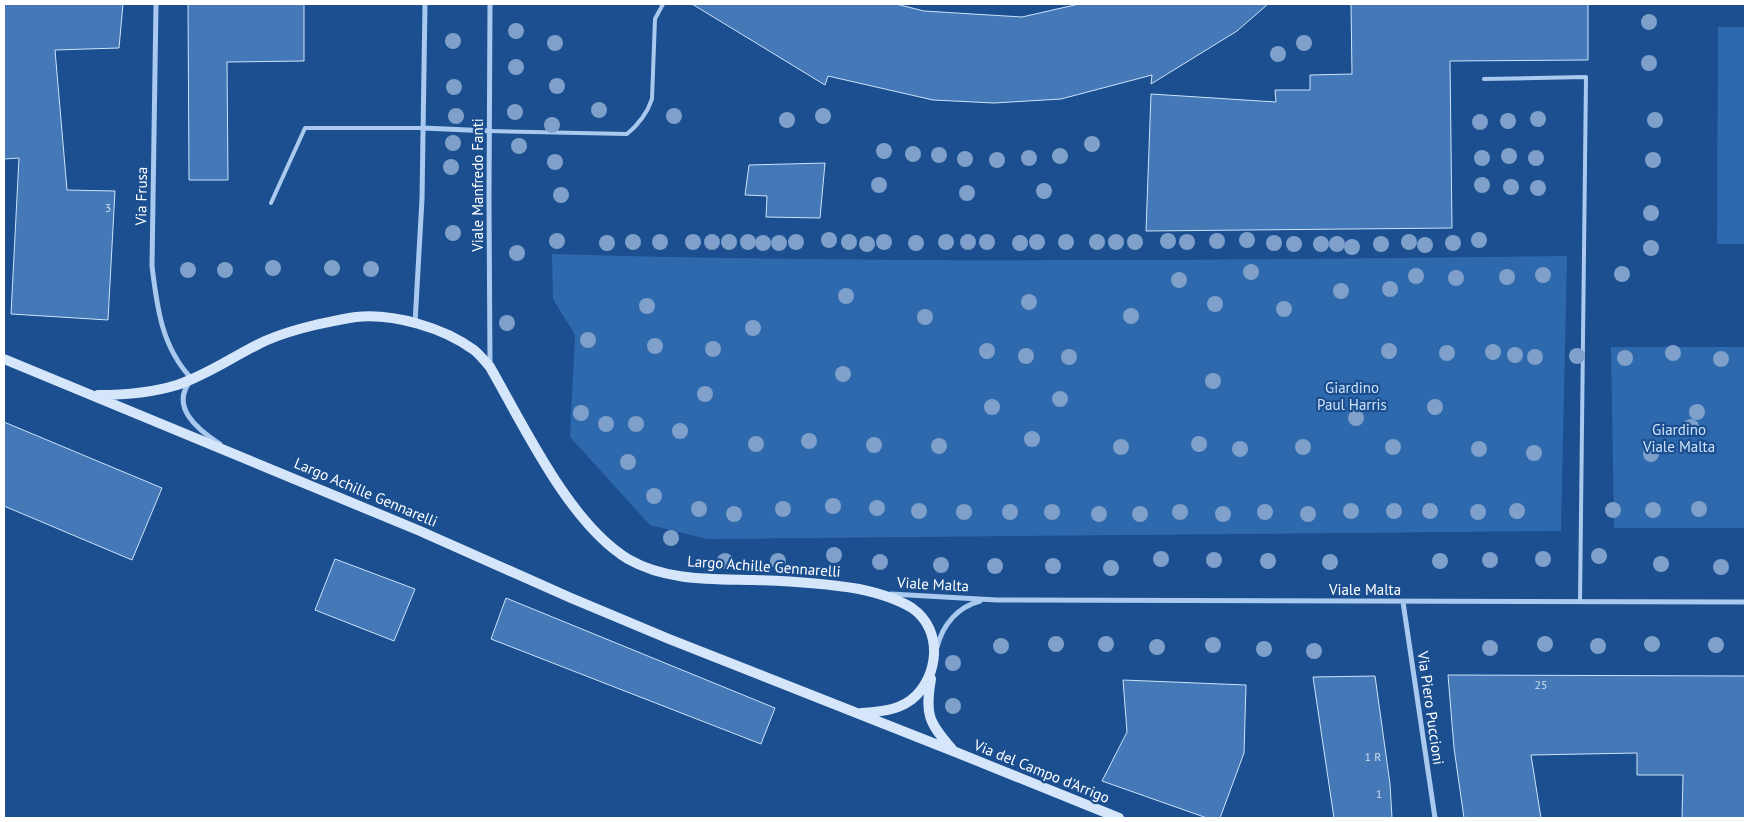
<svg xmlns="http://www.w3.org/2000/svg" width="1749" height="822" viewBox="0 0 1749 822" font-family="'PT Sans',sans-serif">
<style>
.green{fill:#2e69ad}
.building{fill:#4478b7;stroke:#cfe3fa}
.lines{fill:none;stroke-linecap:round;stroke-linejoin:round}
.lane{stroke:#a9c9ee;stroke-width:4}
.street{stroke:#a9c9ee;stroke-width:5}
.secondary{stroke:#d6e6fa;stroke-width:10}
.tree{fill:#7ea0ca}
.labels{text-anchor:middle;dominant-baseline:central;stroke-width:4.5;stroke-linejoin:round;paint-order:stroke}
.number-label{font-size:12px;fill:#d0dded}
.street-label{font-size:15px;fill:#fff;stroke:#1b4f8f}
.park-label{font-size:15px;fill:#cfe3fa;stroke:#1b4f8f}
</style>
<rect width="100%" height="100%" fill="#1b4f8f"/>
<path class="green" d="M1718 27H1745V244H1717Z
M552 254C890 264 1229 260 1567 256L1561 531 707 539 650 525 570 437 575 335 553 299Z
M1611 347H1745V528H1614Z"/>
<path class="building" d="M4 4H123L119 48 55 50 67 190 115 191 108 320 11 314 19 158 4 159Z
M188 4H304V61L227 62 228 180H189Z
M692 4H896L924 11 1022 17 1079 4H1268L1237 31 1151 84 1152 75 1061 99 994 103 933 100 828 76 825 85Z
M1351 4H1588V60L1450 61 1452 228 1146 231 1151 94 1276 102 1275 90H1310V75L1352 74Z
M825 163 820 218 766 217 767 196 745 195 749 165Z
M4 422 162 488 132 560 4 506Z
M335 559 415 589 394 641 315 610Z
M506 598 775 708 761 744 491 639Z
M1448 675 1745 676V818H1682L1683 775H1637V753L1531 755 1541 818H1464L1454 748Z
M1375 676 1390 784 1392 818H1334L1313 677Z
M1123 680 1246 685 1244 753 1220 818H1207L1102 781 1127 732Z"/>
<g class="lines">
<path class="lane" d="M1484 79 1586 77 1580 602
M490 131 627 134C639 124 647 114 652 99L655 19 663 4
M271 203 305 128H423"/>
<path class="street" d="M156 4 152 266C157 308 162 348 192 379 168 406 198 430 220 444
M423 128 490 131
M415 323 422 199 425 4
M490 366 489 199 490 4
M891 594 997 600 1745 602
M1403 602 1435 818
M937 647C943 624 958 607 980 601"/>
<path class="secondary" d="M4 359 420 531 571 598 669 639 953 751 1119 818
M98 395C124 395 151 393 177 385 208 375 235 355 265 341 281 334 298 329 315 325 329 322 342 319 356 317 394 313 444 328 474 350 480 355 485 361 490 367 524 426 569 523 628 559 666 581 711 579 754 580 789 581 824 583 859 589 878 593 896 598 912 608 944 630 939 678 911 700 896 711 878 712 861 713
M931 679C925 714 928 722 952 749"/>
</g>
<g class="tree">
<circle cx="1649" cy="22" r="8"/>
<circle cx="516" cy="31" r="8"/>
<circle cx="453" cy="41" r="8"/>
<circle cx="555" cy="43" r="8"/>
<circle cx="1304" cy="43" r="8"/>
<circle cx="1278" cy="54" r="8"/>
<circle cx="1649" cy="63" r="8"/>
<circle cx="516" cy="67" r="8"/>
<circle cx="557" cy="86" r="8"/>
<circle cx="454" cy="87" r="8"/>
<circle cx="599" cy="110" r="8"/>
<circle cx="515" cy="112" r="8"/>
<circle cx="456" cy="116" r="8"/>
<circle cx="674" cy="116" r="8"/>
<circle cx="823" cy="116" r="8"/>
<circle cx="1538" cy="119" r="8"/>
<circle cx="787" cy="120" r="8"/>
<circle cx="1655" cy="120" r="8"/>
<circle cx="1508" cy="121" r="8"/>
<circle cx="1480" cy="122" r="8"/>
<circle cx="552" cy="125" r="8"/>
<circle cx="453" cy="143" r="8"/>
<circle cx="1092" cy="144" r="8"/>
<circle cx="519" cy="146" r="8"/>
<circle cx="884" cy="151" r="8"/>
<circle cx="913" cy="154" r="8"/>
<circle cx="939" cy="155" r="8"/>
<circle cx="1060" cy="156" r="8"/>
<circle cx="1509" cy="156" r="8"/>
<circle cx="1029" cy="158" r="8"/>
<circle cx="1482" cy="158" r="8"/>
<circle cx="1536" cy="158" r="8"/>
<circle cx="965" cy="159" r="8"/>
<circle cx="997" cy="160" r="8"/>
<circle cx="1653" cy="160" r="8"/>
<circle cx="555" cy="162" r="8"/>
<circle cx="451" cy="167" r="8"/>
<circle cx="879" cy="185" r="8"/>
<circle cx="1482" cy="185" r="8"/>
<circle cx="1511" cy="187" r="8"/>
<circle cx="1538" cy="188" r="8"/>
<circle cx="1044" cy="191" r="8"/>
<circle cx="967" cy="193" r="8"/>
<circle cx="561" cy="195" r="8"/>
<circle cx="1651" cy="213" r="8"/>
<circle cx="453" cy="233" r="8"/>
<circle cx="829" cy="240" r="8"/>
<circle cx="1247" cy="240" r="8"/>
<circle cx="1479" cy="240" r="8"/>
<circle cx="557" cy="241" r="8"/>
<circle cx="1168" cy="241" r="8"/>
<circle cx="1217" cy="241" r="8"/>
<circle cx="633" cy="242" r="8"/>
<circle cx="660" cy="242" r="8"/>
<circle cx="693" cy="242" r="8"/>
<circle cx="712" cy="242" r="8"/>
<circle cx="729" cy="242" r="8"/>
<circle cx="748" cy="242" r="8"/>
<circle cx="796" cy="242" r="8"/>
<circle cx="849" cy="242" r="8"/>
<circle cx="884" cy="242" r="8"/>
<circle cx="946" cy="242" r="8"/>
<circle cx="968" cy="242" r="8"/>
<circle cx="987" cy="242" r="8"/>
<circle cx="1037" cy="242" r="8"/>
<circle cx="1066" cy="242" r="8"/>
<circle cx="1097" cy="242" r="8"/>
<circle cx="1116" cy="242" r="8"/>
<circle cx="1135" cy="242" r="8"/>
<circle cx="1187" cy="242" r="8"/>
<circle cx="1409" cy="242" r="8"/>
<circle cx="607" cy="243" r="8"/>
<circle cx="763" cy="243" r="8"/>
<circle cx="779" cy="243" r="8"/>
<circle cx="916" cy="243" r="8"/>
<circle cx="1020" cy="243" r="8"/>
<circle cx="1274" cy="243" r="8"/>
<circle cx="1453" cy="243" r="8"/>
<circle cx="867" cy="244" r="8"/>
<circle cx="1294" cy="244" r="8"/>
<circle cx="1321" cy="244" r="8"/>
<circle cx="1337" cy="244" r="8"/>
<circle cx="1381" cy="244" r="8"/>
<circle cx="1425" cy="245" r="8"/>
<circle cx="1352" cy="247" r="8"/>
<circle cx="1651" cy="248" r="8"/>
<circle cx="517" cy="253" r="8"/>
<circle cx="273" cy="268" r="8"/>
<circle cx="332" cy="268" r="8"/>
<circle cx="371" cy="269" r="8"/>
<circle cx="188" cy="270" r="8"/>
<circle cx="225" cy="270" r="8"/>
<circle cx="1251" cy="272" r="8"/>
<circle cx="1622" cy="274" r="8"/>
<circle cx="1543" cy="275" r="8"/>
<circle cx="1416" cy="276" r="8"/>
<circle cx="1507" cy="277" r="8"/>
<circle cx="1456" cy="278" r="8"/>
<circle cx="1179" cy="280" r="8"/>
<circle cx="1390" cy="289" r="8"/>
<circle cx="1341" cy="291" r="8"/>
<circle cx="846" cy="296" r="8"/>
<circle cx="1029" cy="302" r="8"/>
<circle cx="1215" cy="304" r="8"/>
<circle cx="647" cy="306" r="8"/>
<circle cx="1284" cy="309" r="8"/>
<circle cx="1131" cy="316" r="8"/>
<circle cx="925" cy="317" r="8"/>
<circle cx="507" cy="323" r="8"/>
<circle cx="753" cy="328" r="8"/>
<circle cx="588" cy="340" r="8"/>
<circle cx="655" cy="346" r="8"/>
<circle cx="713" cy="349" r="8"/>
<circle cx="987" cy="351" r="8"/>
<circle cx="1389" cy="351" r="8"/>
<circle cx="1493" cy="352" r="8"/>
<circle cx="1447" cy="353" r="8"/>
<circle cx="1673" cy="353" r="8"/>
<circle cx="1515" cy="355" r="8"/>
<circle cx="1026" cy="356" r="8"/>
<circle cx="1577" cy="356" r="8"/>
<circle cx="1069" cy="357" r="8"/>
<circle cx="1535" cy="357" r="8"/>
<circle cx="1625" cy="358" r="8"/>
<circle cx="1721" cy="359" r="8"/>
<circle cx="843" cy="374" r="8"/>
<circle cx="1213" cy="381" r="8"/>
<circle cx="705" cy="394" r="8"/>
<circle cx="1060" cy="399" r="8"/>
<circle cx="992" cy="407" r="8"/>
<circle cx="1435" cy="407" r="8"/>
<circle cx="1697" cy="412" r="8"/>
<circle cx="581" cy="413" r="8"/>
<circle cx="1356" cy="418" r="8"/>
<circle cx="606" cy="424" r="8"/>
<circle cx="636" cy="424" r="8"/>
<circle cx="1691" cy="427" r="8"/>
<circle cx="680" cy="431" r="8"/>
<circle cx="1032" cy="439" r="8"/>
<circle cx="809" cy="441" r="8"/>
<circle cx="756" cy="444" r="8"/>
<circle cx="1199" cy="444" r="8"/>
<circle cx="874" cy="445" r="8"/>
<circle cx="939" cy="446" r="8"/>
<circle cx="1121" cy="447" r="8"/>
<circle cx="1303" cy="447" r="8"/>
<circle cx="1393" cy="447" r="8"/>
<circle cx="1240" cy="449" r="8"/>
<circle cx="1479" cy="449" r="8"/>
<circle cx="1534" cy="453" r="8"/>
<circle cx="1651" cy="454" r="8"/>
<circle cx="628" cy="462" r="8"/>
<circle cx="654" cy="496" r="8"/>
<circle cx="833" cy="506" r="8"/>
<circle cx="877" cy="508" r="8"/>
<circle cx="699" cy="509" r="8"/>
<circle cx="783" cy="509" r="8"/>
<circle cx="1699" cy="509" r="8"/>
<circle cx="1613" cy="510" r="8"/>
<circle cx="1653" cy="510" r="8"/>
<circle cx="919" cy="511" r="8"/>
<circle cx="1351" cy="511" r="8"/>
<circle cx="1394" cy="511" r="8"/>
<circle cx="1430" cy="511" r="8"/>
<circle cx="1517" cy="511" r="8"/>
<circle cx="964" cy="512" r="8"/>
<circle cx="1010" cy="512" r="8"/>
<circle cx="1052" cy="512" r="8"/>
<circle cx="1180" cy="512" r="8"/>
<circle cx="1265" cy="512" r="8"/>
<circle cx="1478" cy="512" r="8"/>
<circle cx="734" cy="514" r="8"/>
<circle cx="1099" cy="514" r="8"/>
<circle cx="1140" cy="514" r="8"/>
<circle cx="1223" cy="514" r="8"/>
<circle cx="1308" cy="514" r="8"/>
<circle cx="671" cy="538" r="8"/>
<circle cx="834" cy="555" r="8"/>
<circle cx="1599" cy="556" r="8"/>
<circle cx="1161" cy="559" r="8"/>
<circle cx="1543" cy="559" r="8"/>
<circle cx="1214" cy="560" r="8"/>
<circle cx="1490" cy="560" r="8"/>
<circle cx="725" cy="561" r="8"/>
<circle cx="778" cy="561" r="8"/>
<circle cx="1268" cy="561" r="8"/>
<circle cx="1440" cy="561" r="8"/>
<circle cx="880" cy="562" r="8"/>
<circle cx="1330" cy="562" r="8"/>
<circle cx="1661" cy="564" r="8"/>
<circle cx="941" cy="565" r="8"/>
<circle cx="995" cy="566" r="8"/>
<circle cx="1053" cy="566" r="8"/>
<circle cx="1721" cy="567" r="8"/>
<circle cx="1111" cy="568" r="8"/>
<circle cx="1056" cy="644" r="8"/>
<circle cx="1106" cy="644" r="8"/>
<circle cx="1545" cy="644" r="8"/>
<circle cx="1652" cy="644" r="8"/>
<circle cx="1213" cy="645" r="8"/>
<circle cx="1716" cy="645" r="8"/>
<circle cx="1001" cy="646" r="8"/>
<circle cx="1598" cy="646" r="8"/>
<circle cx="1157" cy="647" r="8"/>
<circle cx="1490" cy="648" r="8"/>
<circle cx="1264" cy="649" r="8"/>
<circle cx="1314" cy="651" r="8"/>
<circle cx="953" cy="663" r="8"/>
<circle cx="953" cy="706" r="8"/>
</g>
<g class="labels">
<g class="number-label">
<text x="108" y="207">3</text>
<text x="1541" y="684">25</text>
<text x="1373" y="756">1 R</text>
<text x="1379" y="793">1</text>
</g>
<g class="street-label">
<text transform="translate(477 185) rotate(-90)">Viale Manfredo Fanti</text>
<text transform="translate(141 196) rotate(-89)">Via Frusa</text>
<text transform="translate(366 492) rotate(23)">Largo Achille Gennarelli</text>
<text transform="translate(764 566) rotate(4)">Largo Achille Gennarelli</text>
<text transform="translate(933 584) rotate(3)">Viale Malta</text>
<text x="1365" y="589">Viale Malta</text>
<text transform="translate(1431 708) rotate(82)">Via Piero Puccioni</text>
<text transform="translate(1042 771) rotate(22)">Via del Campo d'Arrigo</text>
</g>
<g class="park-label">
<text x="1352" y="387">Giardino<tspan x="1352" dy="17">Paul Harris</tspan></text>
<text x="1679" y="429">Giardino<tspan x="1679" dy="17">Viale Malta</tspan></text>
</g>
</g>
<rect width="1749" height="822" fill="none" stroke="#ffffff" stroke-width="10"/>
</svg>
